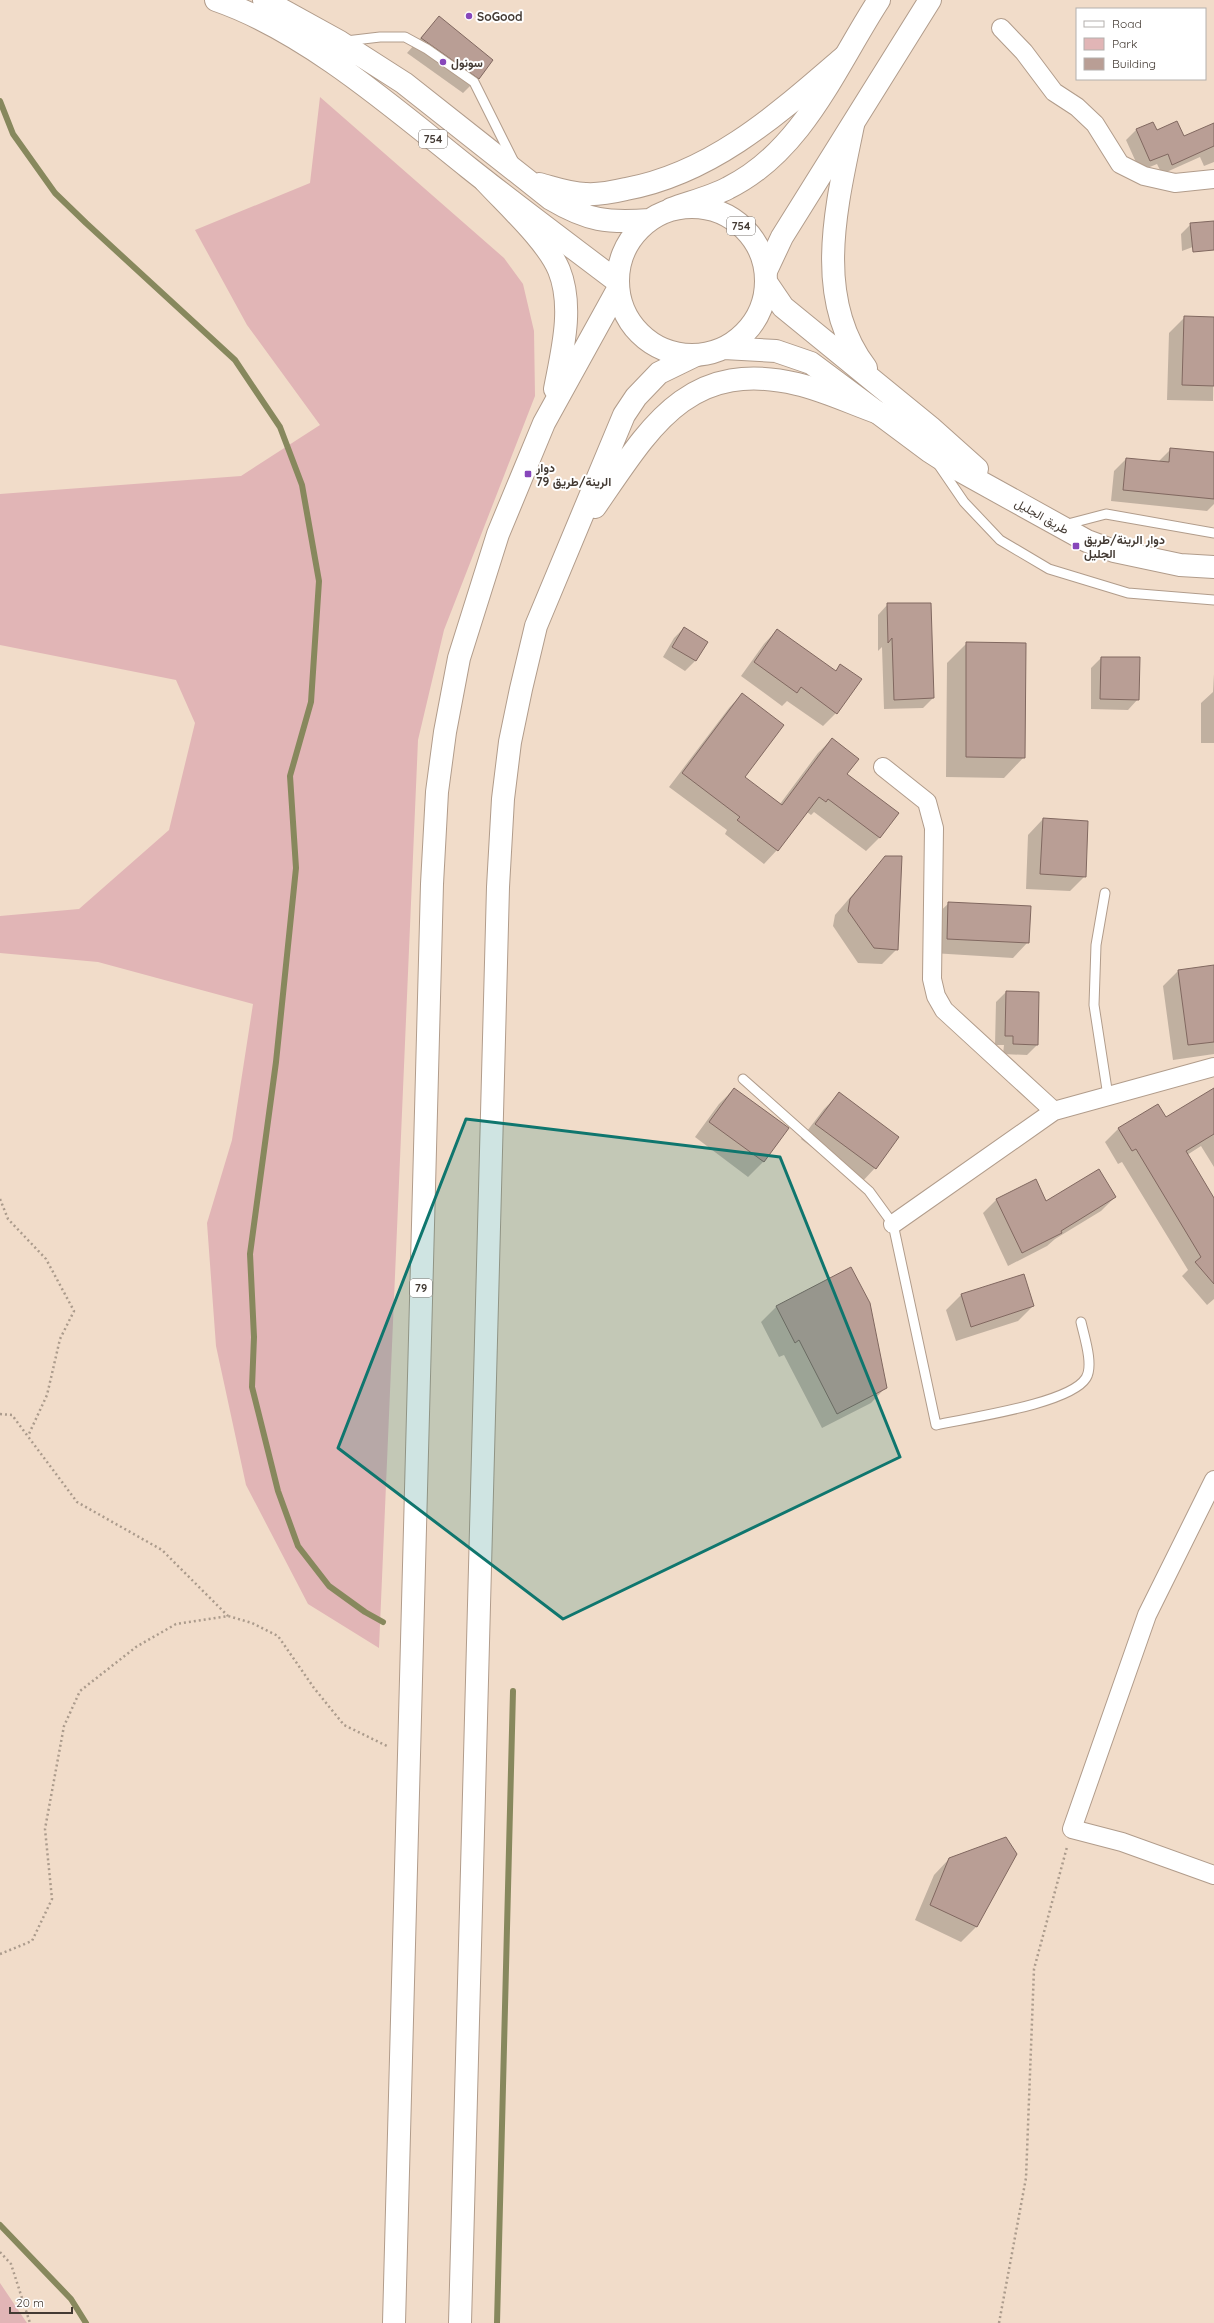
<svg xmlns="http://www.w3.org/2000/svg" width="1214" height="2323" viewBox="0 0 1214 2323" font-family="Quicksand,Vazirmatn,sans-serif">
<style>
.green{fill:#e1b5b6}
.shadow{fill:#0003}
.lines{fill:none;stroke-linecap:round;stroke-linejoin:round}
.stream{stroke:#87885d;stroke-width:6}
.building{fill:#b99e95;stroke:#816860}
.service-casing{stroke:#b19c8b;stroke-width:11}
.minor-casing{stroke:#b19c8b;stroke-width:20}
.secondary-casing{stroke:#b19c8b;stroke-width:24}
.primary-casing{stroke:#b19c8b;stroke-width:24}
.trunk-casing{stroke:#b19c8b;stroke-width:24}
.path{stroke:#ab9b8c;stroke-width:2.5;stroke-dasharray:2 3;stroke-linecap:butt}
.service{stroke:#fff;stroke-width:9}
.minor{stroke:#fff;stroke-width:18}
.secondary{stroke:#fff;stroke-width:22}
.primary{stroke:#fff;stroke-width:22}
.trunk{stroke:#fff;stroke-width:22}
.marked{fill:#0f766e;fill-opacity:0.2;stroke:#0f766e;stroke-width:3;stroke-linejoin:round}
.poi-dot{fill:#8747bb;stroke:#fff;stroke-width:1.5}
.labels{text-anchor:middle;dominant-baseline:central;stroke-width:4;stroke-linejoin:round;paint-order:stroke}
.shield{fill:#fff;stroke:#7b7570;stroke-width:1}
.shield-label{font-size:11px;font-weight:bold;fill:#433a33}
.poi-label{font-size:12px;font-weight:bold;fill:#433a33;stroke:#fff;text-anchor:start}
.street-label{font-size:12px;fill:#433a33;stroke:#fff}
</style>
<rect width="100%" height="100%" fill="#f1dcc9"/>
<path class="green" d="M320 97 504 258 523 284 534 331 535 396 444 630 418 740 379 1648 308 1604 246 1485 216 1346 207 1223 232 1140 253 1004 98 962 0 953V916L79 909 169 830 195 723 176 680 0 645V494L241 476 320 425 247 325 195 230 310 183Z
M0 2283 27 2323H0Z"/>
<path class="shadow" d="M439 17 478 78 463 93 407 53Z
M1153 123 1157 131 1183 137 1214 124V162L1204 166 1200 157 1162 174 1157 164 1140 171 1126 140 1136 130Z
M1214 222V239L1182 251 1181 234 1191 224Z
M1185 317 1214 318 1213 401 1167 400 1169 333Z
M1171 449 1214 453V504L1207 511 1111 501 1114 471 1126 459 1158 462Z
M888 604H930L933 698 923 708 884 709 882 647 878 651V615Z
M684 628 706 642 695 661 685 671 663 657 674 638Z
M777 630 835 671 841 665 836 713 823 726 787 701 782 706 741 676 764 644Z
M967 643 1024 757 1004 778 946 777 947 663Z
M1101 658 1138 699 1128 710 1091 709V668Z
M1214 674V743H1201V703L1213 692Z
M742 694 743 777 780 804 818 753 832 739 846 774 897 814 879 838 866 851 814 812 811 815 807 812 777 850 764 864 725 834 727 830 669 787 729 708Z
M1043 819 1085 876 1070 891 1026 889 1028 835Z
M885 857 897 949 882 964 858 963 833 926 835 915Z
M949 903 1028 942 1013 958 932 953 933 918Z
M1214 966V1054L1173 1060 1163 986 1178 971Z
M1006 992 1037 1045 1027 1055 1003 1054 1004 1045H995L996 1002Z
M734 1089 787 1129 763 1162 748 1177 695 1137 719 1104Z
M839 1094 898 1137 875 1168 860 1184 801 1139 824 1109Z
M1214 1094V1167L1201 1146 1187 1155 1214 1199V1299L1207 1305 1182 1276 1188 1270 1122 1162 1118 1164 1105 1142 1118 1129 1158 1105 1166 1119Z
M1035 1181 1046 1202 1115 1197 1101 1211 1055 1239 1047 1246 1008 1266 983 1213 996 1200Z
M851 1268 886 1387 871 1403 822 1428 784 1355 779 1357 761 1322 776 1307Z
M1023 1275 1033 1306 1018 1321 956 1341 946 1310 961 1295Z
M1016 1854 976 1927 961 1942 915 1920 934 1875 949 1859Z"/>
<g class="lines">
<path class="stream" d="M0 101 13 134 55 193 86 223 235 360 280 427 302 485 319 581 311 702 290 776 296 868 276 1062 250 1254 254 1337 252 1387 278 1491 298 1546 329 1586 365 1612 383 1622
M0 2225 71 2299 86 2323
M497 2323 513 1691"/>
</g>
<path class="building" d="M439 16 493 60 479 79 421 38Z
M1177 121 1184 136 1214 123V146L1172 165 1168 154 1150 161 1136 129 1153 122 1157 130Z
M1214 221V250L1193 252 1190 223Z
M1184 316 1214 317V386L1182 385Z
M1170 448 1214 452V499L1123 490 1126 458 1169 462Z
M887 603H931L934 698 894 700 892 638 888 643Z
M684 627 708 642 696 661 672 647Z
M777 629 836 671 840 664 862 679 837 714 801 687 797 693 754 662Z
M966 642 1026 643 1025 758 966 757Z
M1101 657H1140L1139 700 1100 699Z
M742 693 784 725 745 777 782 805 832 738 859 759 847 774 899 813 880 838 828 799 826 802 819 797 778 851 737 820 740 817 682 773Z
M1043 818 1088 821 1086 877 1040 874Z
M885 856H902L898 950 874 948 848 911 850 899Z
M948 902 1031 906 1029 943 947 939Z
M1214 965V1042L1188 1045 1178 970Z
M1006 991 1039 992 1038 1045 1013 1044V1036H1005Z
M734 1088 789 1128 764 1162 709 1122Z
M1214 1088V1134L1186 1151 1214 1198V1284L1195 1262 1201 1257 1136 1149 1132 1151 1118 1128 1158 1104 1166 1117Z
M839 1092 899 1137 876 1169 815 1124Z
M1099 1169 1116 1197 1061 1231 1062 1233 1022 1253 996 1199 1036 1179 1046 1201Z
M851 1267 870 1303 887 1388 837 1414 799 1340 795 1343 776 1306Z
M1024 1274 1034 1306 971 1327 961 1294Z
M1006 1837 1017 1854 977 1927 930 1905 949 1858Z"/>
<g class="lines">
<g class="service-casing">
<path id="service" d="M346 41 380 37H405L427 49 474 82 514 162
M938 464 964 502 1000 540 1049 569 1128 593 1214 600
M1064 525 1106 514 1214 533
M1105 893 1096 945 1094 1005 1108 1096
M743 1079 869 1191 893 1224 936 1425C967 1418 1070 1404 1086 1378 1094 1365 1084 1336 1081 1322"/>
</g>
<g class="minor-casing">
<path id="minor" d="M1001 28 1024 52 1054 92 1077 107 1095 124 1120 164 1144 176 1175 183 1214 179
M883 767 927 802 934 828 932 979 936 996 944 1010 1054 1111
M893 1224 1054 1111 1214 1067
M1214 1480 1147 1615 1072 1829 1122 1842 1214 1875"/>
</g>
<g class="secondary-casing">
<path id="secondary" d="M671 209C690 202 711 197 728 188 803 151 836 66 879 0
M766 271 782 237 930 0"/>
</g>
<g class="primary-casing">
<path id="primary" d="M216 0C306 31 395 109 469 168 518 207 568 244 618 282
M264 0 340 42 404 83 551 199C588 221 607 223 650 220
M853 125C837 204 812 297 866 368
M539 184C554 188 570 194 586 194 599 195 613 192 626 189 713 173 779 113 844 57
M618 281a74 74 0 1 1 148 0a74 74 0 1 1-148 0Z
M766 282 783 307 930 427 977 469
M724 348 776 351 811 363 929 451 957 469 1087 541 1114 551 1180 565 1214 567"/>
</g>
<g class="trunk-casing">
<path id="trunk" d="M485 181C507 205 547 241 559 270 574 307 562 352 555 389
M595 507C649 429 687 358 797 384 824 390 853 404 879 413
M394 2323 432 884 437 792 445 732 459 658 498 534 544 423 618 289
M460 2323 498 887 503 799 510 742 521 689 536 626 624 415 636 397 659 373 696 355"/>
</g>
<path class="path" d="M0 1199 8 1219 46 1259 74 1311 60 1339 47 1395 28 1436
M0 1414 12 1415 77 1502 162 1550 228 1616
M0 1954 32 1941 52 1899 45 1829 64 1726 80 1691 136 1647 176 1624 228 1616 252 1623 278 1636 314 1688 344 1725 389 1747
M0 2252 11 2264 30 2323
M999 2323 1026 2178 1034 1969 1067 1847"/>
<use href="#service" class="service"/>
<use href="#minor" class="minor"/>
<use href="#secondary" class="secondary"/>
<use href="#primary" class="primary"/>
<use href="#trunk" class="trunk"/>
</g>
<path class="marked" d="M466 1119 780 1157 900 1457 563 1619 338 1448Z"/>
<g class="poi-dot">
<circle cx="469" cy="16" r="4"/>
<circle cx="443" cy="62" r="4"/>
<rect x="524" y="470" width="8" height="8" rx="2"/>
<rect x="1072" y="542" width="8" height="8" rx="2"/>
</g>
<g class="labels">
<g class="shield">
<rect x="419" y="130" width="28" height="18" rx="3"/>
<rect x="727" y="217" width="28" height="18" rx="3"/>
<rect x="410" y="1279" width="22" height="18" rx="3"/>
</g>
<g class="shield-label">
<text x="433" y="139">754</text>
<text x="741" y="226">754</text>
<text x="421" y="1288">79</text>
</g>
<g class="poi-label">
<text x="477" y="16">SoGood</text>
<text x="451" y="62">سونول</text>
<text x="536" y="467">دوار<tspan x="536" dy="14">الرينة/طريق 79</tspan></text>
<text x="1084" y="539">دوار الرينة/طريق<tspan x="1084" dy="14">الجليل</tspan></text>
</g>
<g class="street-label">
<text transform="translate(1042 516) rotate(29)">طريق الجليل</text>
</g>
</g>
<rect x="1076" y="8" width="130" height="72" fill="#ffffff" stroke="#b4b0ad"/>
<rect x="1084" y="21" width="20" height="6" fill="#ffffff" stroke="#b4b0ad"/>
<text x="1112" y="28" font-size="12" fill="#433a33">Road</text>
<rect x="1084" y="38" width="20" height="12" fill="#e1b5b6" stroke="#b4b0ad"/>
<text x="1112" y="48" font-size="12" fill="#433a33">Park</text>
<rect x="1084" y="58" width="20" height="12" fill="#b99e95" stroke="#b4b0ad"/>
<text x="1112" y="68" font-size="12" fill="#433a33">Building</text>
<path d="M10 2307v6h62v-6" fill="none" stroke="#433a33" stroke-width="2"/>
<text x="16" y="2307" font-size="12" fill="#433a33" stroke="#ffffff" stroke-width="3" paint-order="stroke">20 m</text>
</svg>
